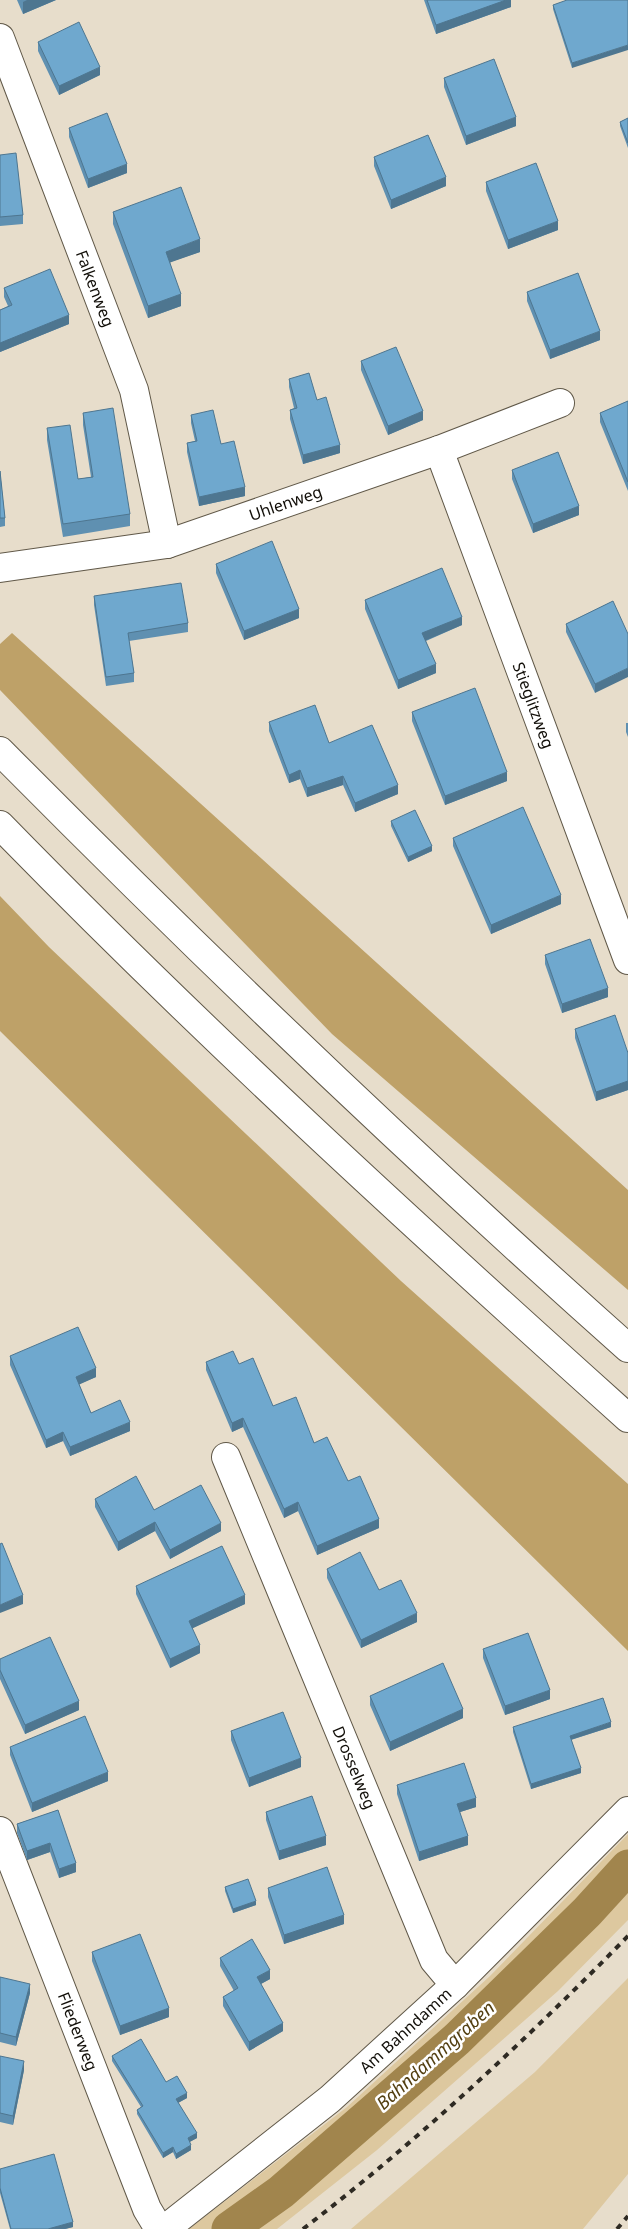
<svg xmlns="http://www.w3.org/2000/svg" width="628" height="2229" viewBox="0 0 628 2229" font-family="'Noto Sans',sans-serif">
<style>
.green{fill:#ddc89f}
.forest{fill:#bea168}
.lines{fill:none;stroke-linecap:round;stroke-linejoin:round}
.canal{stroke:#a1854d;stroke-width:35}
.minor-casing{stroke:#605848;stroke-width:30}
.highway-casing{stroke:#605848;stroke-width:30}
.minor{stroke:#fff;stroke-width:28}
.highway{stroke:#fff;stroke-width:28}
.rail{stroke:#2e2a23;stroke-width:4;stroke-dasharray:6 6;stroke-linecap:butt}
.wall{fill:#5f90b1}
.shaded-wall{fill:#4e7690}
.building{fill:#6fa8ce;stroke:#4e7690}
.labels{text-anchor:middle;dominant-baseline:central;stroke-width:5;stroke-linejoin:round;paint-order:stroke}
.street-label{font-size:16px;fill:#110e08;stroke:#fff}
.water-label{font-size:18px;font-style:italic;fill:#533f11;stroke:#fff}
</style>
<rect width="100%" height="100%" fill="#e7ddcb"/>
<path class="green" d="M628 1834V1920L558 1991 377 2150 277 2229H189L347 2107 490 1976Z
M628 1978V2174L583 2229H351L535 2072Z"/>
<path class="forest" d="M12 633 628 1190V1290L332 1034 0 690V644Z
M0 896 49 947 401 1281 628 1484V1651L0 1031Z"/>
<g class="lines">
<path class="canal" d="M229 2229 281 2192 457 2039 587 1912 628 1867"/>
<g class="minor-casing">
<g id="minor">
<path id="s1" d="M0 38 134 390 167 544"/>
<path id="s2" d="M439 450 628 960"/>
<path id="s3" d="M0 568 167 544 439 450 560 403"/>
<path id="s4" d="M226 1457 434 1960 455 1985"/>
<path id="s5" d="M0 1831 147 2209 159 2229"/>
<path id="s6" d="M165 2229 330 2099 455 1985 628 1811"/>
</g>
</g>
<g class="highway-casing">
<path id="highway" d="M0 751C203 956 412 1156 628 1348
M0 825C201 1031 414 1226 628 1418"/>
</g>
<use href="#minor" class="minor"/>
<use href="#highway" class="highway"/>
<path class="rail" d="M303 2229C419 2140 526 2040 628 1936
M617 2229 628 2216"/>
</g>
<path class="wall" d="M17 0H56L23 14Z
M424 0H511V7L436 34Z
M628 0 572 68 553 9V5Z
M38 42 100 75 59 95 38 51Z
M444 78 516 126 466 145 444 87Z
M628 118V148L620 126V122Z
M69 128 127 173 88 188 69 137Z
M0 155 23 215V224L0 226Z
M374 157 446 186 391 209 374 166Z
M486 182 558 230 508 249 486 191Z
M113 212 200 252 170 262 181 306 148 318 113 224Z
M4 288 69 324 0 352V310L8 306 4 297Z
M527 292 600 340 550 359 527 301Z
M361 361 423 420 388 435 361 370Z
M289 379 317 400 340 453 303 464 290 419V410L294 408 289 387Z
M628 401V491L600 422V413Z
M83 413 130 514V526L63 537 47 440V428L78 479 91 477 83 425Z
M191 415 221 444 245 496 199 506 187 452V443L195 441 191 423Z
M512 470 579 515 533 533 512 479Z
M0 471 5 518V526L0 527Z
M216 564 299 618 244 640 216 573Z
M94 596 188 623V632L129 641 134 673V682L106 686 94 605Z
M365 600 462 625 426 641 436 673 398 689 365 609Z
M613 601 595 693 566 632V624Z
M412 712 507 781 445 805 412 721Z
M269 722 329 743 398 794 355 812 343 785 307 797 300 779 289 783 269 731Z
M626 723H628V737L626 732Z
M391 821 432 851 408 862 391 826Z
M453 838 561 904 491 934 453 846Z
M545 955 608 997 562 1013 545 964Z
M575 1029 628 1053V1090L596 1101 575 1038Z
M10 1356 96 1377 79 1384 91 1413 130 1431 70 1456 63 1441 46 1448 10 1365Z
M206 1362 239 1364 273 1406 314 1443 348 1481 379 1528 317 1555 298 1511 284 1518 243 1427 232 1432 206 1370Z
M95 1499 154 1510 221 1531 170 1559 155 1531 118 1551 95 1507Z
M327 1569 379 1590 417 1622 361 1648 327 1578Z
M136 1586 245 1604 192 1628 200 1653 170 1668 136 1594Z
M483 1649 550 1699 505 1715 483 1658Z
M0 1659 79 1710 25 1734 0 1679Z
M370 1696 463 1718 390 1751 370 1705Z
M513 1727H611L571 1740 581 1773 531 1789 513 1732Z
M231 1731 301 1767 249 1787 231 1740Z
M10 1747 108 1781 32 1812 10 1755Z
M397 1785 476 1807 460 1812 468 1845 419 1861 397 1794Z
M58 1810 76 1872 59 1878 50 1852 27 1860 17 1833V1824Z
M266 1812 326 1845 279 1860 266 1820Z
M225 1887 256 1905 233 1913 225 1891Z
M268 1888 344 1924 284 1944 268 1897Z
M92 1952 169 2017 120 2035 92 1961Z
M220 1958 270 1979 261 1984 283 2031 249 2051 223 2006V1997L234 1991 220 1966Z
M0 1977 30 1993 16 2046 0 2042Z
M0 2056 24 2070 13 2125 0 2122Z
M112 2056 166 2082 187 2098 178 2103 197 2138 189 2142 191 2150 176 2159 173 2152 163 2158 137 2114V2110L141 2107 112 2061Z
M0 2169 73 2227 65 2229H10L0 2193Z"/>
<path class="shaded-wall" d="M27 0H56L23 14V2Z
M506 0H511V7L436 34V25Z
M628 45V50L572 68V63Z
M100 67V75L59 95V86Z
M516 117V126L466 145V136Z
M127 164V173L88 188V179Z
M446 177V186L391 209V200Z
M558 221V230L508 249V240Z
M200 239V252L166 264V252Z
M181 294V306L148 318V306Z
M69 315V324L0 352V343Z
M600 331V340L550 359V350Z
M423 411V420L388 435V426Z
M340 445V453L303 464V455Z
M245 487V496L199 506V497Z
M579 506V515L533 533V524Z
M299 609V618L244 640V631Z
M462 617V625L422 642V633Z
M436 664V673L398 689V680Z
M628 668V677L595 693V684Z
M300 770V779L289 783V775Z
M507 772V781L445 805V796Z
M343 776V785L307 797V788Z
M398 785V794L355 812V803Z
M432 846V851L408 862V857Z
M561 895V904L491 934V925Z
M608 988V997L562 1013V1004Z
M628 1081V1090L596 1101V1092Z
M96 1368V1377L76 1386V1377Z
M243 1418V1427L232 1432V1423Z
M130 1422V1431L70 1456V1447Z
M63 1432V1441L46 1448V1440Z
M298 1502V1511L284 1518V1509Z
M379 1519V1528L317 1555V1546Z
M155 1522V1531L118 1551V1542Z
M221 1523V1531L170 1559V1550Z
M23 1595V1604L0 1613V1605Z
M245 1595V1604L189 1630V1621Z
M417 1613V1622L361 1648V1640Z
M200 1645V1653L170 1668V1659Z
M550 1690V1699L505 1715V1706Z
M79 1701V1710L25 1734V1725Z
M463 1709V1718L390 1751V1742Z
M611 1722V1727L570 1740V1736Z
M301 1758V1767L249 1787V1778Z
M581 1768V1773L531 1789V1784Z
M108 1772V1781L32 1812V1803Z
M476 1798V1807L457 1813V1804Z
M326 1836V1845L279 1860V1851Z
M468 1836V1845L419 1861V1852Z
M50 1843V1852L27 1860V1851Z
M76 1863V1872L59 1878V1869Z
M256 1901V1905L233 1913V1909Z
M344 1915V1924L284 1944V1935Z
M270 1970V1979L257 1986V1977Z
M30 1984V1993L16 2046V2037Z
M169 2008V2017L120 2035V2026Z
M283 2023V2031L249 2051V2042Z
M24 2061V2070L13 2125V2116Z
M187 2093V2098L176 2104V2099Z
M197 2133V2138L188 2143V2138Z
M191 2145V2150L176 2159V2154Z
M173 2147V2152L163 2158V2153Z
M73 2222V2227L65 2229H48Z"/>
<path class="building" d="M427 0H506L436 25Z
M567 0H628V45L572 63 553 5Z
M79 22 100 67 59 86 38 42Z
M494 59 516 117 466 136 444 78Z
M107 113 127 164 88 179 69 128Z
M628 118V143L620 122Z
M428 135 446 177 391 200 374 157Z
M16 153 23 215 0 217V155Z
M536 163 558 221 508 240 486 182Z
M181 187 200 239 166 252 181 294 148 306 113 212Z
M50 269 69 315 0 343V310L12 305 4 288Z
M578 273 600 331 550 350 527 292Z
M396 347 423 411 388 426 361 361Z
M309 373 317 400 326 397 340 445 303 455 290 410 297 408 289 379Z
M628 401V482L600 413Z
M113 408 130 514 63 524 47 428 70 425 78 479 93 477 83 413Z
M213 410 221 444 234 441 245 487 199 497 187 443 197 441 191 415Z
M558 452 579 506 533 524 512 470Z
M0 471 5 518H0Z
M272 541 299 609 244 631 216 564Z
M442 568 462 617 422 633 436 664 398 680 365 600Z
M181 583 188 623 128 633 134 673 106 677 94 596Z
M613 601 628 634V668L595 684 566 624Z
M475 688 507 772 445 796 412 712Z
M315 705 329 743 372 725 398 785 355 803 343 776 307 788 300 770 289 775 269 722Z
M523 807 561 895 491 925 453 838Z
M415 810 432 846 408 857 391 821Z
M590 939 608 988 562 1004 545 955Z
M615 1015 628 1053V1081L596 1092 575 1029Z
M78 1327 96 1368 76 1377 91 1413 120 1400 130 1422 70 1447 63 1432 46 1440 10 1356Z
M233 1351 239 1364 253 1358 273 1406 296 1397 314 1443 327 1437 348 1481 360 1476 379 1519 317 1546 298 1502 284 1509 243 1418 232 1423 206 1362Z
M136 1476 154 1510 201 1485 221 1523 170 1550 155 1522 118 1542 95 1499Z
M2 1543 23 1595 0 1605V1544Z
M222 1546 245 1595 189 1621 200 1645 170 1659 136 1586Z
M360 1552 379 1590 401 1580 417 1613 361 1640 327 1569Z
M528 1633 550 1690 505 1706 483 1649Z
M50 1637 79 1701 25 1725 0 1670V1659Z
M443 1663 463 1709 390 1742 370 1696Z
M603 1698 611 1722 570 1736 581 1768 531 1784 513 1727Z
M283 1712 301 1758 249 1778 231 1731Z
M85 1716 108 1772 32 1803 10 1747Z
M464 1763 476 1798 457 1804 468 1836 419 1852 397 1785Z
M312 1796 326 1836 279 1851 266 1812Z
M58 1810 76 1863 59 1869 50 1843 27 1851 17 1824Z
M327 1867 344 1915 284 1935 268 1888Z
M248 1879 256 1901 233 1909 225 1887Z
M140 1934 169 2008 120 2026 92 1952Z
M252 1939 270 1970 257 1977 283 2023 249 2042 223 1997 238 1988 220 1958Z
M0 1977 30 1984 16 2037 0 2033Z
M141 2039 166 2082 177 2076 187 2093 176 2099 197 2133 188 2138 191 2145 176 2154 173 2147 163 2153 137 2110 143 2106 112 2056Z
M0 2056 24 2061 13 2116 0 2113Z
M54 2154 73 2222 48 2229H11L0 2188V2169Z"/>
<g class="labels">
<g class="street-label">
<text stroke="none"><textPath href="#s1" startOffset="268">Falkenweg</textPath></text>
<text stroke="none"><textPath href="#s3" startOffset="294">Uhlenweg</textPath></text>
<text stroke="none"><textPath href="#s2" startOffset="272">Stieglitzweg</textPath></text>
<text stroke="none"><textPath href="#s4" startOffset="336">Drosselweg</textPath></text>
<text stroke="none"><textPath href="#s6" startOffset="312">Am Bahndamm</textPath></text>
<text stroke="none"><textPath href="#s5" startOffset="215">Fliederweg</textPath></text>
</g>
<g class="water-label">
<text transform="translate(435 2055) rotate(-42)">Bahndammgraben</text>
</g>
</g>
</svg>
